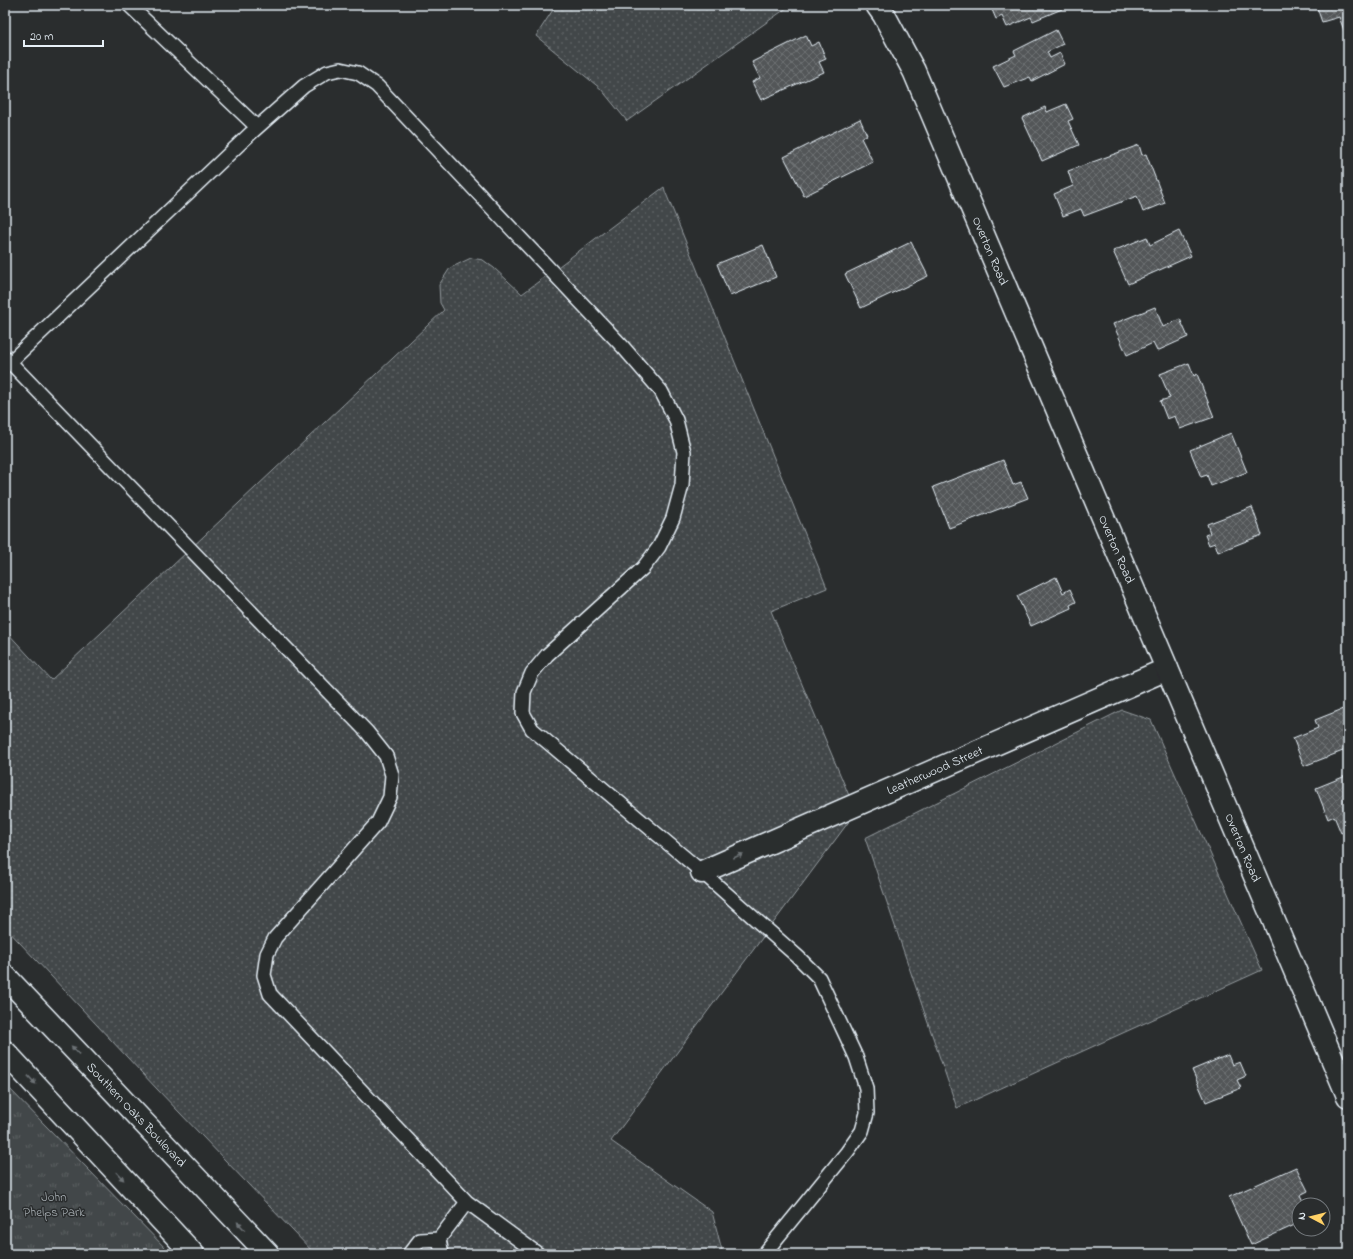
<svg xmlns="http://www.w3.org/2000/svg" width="1353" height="1259" viewBox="0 0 1353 1259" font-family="'Indie Flower',sans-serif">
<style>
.grass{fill:url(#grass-dots);stroke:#959ca0}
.park{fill:url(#park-tufts);stroke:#959ca0}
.building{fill:url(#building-cross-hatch);stroke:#e8f1f8}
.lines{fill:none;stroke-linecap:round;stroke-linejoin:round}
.lane-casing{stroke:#e8f1f8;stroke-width:16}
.street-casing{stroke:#e8f1f8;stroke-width:25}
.secondary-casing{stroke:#e8f1f8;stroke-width:25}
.lane{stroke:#2a2d2e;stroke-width:13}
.street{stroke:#2a2d2e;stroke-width:22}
.secondary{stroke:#2a2d2e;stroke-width:22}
.oneway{fill:#6c7275}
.labels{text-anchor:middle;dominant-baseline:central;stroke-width:3;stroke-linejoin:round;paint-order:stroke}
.street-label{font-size:13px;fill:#e8f1f8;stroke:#2a2d2e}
.park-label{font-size:13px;fill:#aeb5ba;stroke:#2a2d2e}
</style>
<defs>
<pattern id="grass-dots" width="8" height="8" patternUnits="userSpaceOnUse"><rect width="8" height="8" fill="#424648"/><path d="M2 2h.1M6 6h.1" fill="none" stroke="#5d6163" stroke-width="1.8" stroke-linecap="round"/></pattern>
<pattern id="park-tufts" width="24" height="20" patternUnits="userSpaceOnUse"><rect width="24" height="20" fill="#424648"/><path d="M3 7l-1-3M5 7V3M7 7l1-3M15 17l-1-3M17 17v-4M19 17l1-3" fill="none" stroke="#5d6163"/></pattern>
<pattern id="building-cross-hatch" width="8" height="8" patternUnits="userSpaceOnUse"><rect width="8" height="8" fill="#535759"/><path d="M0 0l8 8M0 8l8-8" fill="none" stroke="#6c7072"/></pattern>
</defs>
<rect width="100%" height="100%" fill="#2a2d2e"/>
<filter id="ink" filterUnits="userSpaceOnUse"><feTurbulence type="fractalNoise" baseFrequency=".025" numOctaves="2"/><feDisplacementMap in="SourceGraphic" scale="8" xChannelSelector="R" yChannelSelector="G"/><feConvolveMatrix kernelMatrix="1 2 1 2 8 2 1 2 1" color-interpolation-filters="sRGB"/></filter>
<g filter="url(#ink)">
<path class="grass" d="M556 5H791L627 121 601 89 536 36Z
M664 187 665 191 827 588 771 611 856 812 611 1141 712 1212 723 1254H315L157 1089 5 927V630L51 680 444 310 440 303 439 285 450 268 471 258 483 260 494 268 522 294Z
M1122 710 1151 720 1262 970 957 1108 865 838Z"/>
<path class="park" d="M5 1084 171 1254H5Z"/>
<path class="building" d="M990 5H1060L1062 9 1033 21 1031 17 1007 27 1002 16 996 19Z
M1316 5H1348V41L1339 17 1322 22Z
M1056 30 1063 44 1047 52 1050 58 1060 53 1065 64 1032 81 1030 77 1004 87 993 66 1016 55 1014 51Z
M806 35 811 46 819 42 826 59 819 62 824 72 761 100 752 82 760 78 752 62Z
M1066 104 1073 119 1068 121 1079 145 1042 161 1022 118 1045 107 1047 112Z
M860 119 867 135 861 138 873 162 804 196 784 157Z
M1139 145 1142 155 1146 154 1165 203 1143 212 1137 196 1084 216 1081 209 1063 216 1054 194 1073 186 1068 171Z
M1179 231 1191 256 1128 284 1113 251 1147 237 1150 245Z
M911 242 928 276 861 308 845 274Z
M763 245 776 277 730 296 717 264Z
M1155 307 1163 327 1180 319 1188 337 1157 351 1153 343 1127 355 1113 324Z
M1189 363 1194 376 1197 374 1214 417 1180 429 1175 416 1167 419 1160 401 1170 398 1160 374Z
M1231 433 1247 472 1211 486 1207 475 1201 477 1190 450Z
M1003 460 1013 485 1021 482 1028 498 949 528 933 487Z
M1252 507 1262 535 1218 552 1215 543 1209 545 1205 535 1210 533 1207 524Z
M1056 577 1063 593 1070 589 1076 602 1070 605 1071 608 1031 626 1017 596Z
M1348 707V749L1304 766 1293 738 1318 728 1315 720Z
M1348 775V830L1341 833 1334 816 1328 819 1316 788Z
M1228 1055 1232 1065 1240 1062 1246 1076 1237 1080 1241 1088 1206 1102 1192 1070Z
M1296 1167 1308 1191 1300 1195 1305 1205H1299V1223L1251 1245 1229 1197Z"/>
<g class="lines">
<g class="lane-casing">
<path id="lane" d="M129 5 257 127
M5 357 367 732 386 756 392 775 390 797 378 822 275 938 267 954 264 975 270 994 467 1202 439 1239 442 1254
M10 362 251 133 304 86 327 72 340 69 358 73 377 86 623 347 661 391 676 420 684 452 682 485 673 518 659 547 643 568 547 655 532 673 524 692 523 713 532 729 702 872 798 957 819 978 856 1057 866 1088 867 1113 862 1131 847 1152 764 1254
M467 1202 538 1254
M409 1254 420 1240 439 1239"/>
</g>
<g class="street-casing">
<g id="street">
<path id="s1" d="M702 872 1167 669"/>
</g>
</g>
<g class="secondary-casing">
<g id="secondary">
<path id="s2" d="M877 5 884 15 914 71 1348 1096"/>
<path id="s3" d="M5 976 268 1254"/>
<path d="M5 1052 193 1254"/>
</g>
</g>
<use href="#lane" class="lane"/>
<use href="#street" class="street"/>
<use href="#secondary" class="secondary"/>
</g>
<defs><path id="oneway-solid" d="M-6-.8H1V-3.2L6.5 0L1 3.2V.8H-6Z"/></defs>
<g class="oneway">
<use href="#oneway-solid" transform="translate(738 856) rotate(-24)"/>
<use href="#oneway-solid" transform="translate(75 1050) rotate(-133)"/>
<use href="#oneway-solid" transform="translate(32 1080) rotate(47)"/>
<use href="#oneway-solid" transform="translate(120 1176) rotate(47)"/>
<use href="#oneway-solid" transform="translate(241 1226) rotate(-133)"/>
</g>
</g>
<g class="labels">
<g class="street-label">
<text stroke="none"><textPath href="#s2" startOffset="271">Overton Road</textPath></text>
<text stroke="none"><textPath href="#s2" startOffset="595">Overton Road</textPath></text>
<text stroke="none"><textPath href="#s1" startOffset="254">Leatherwood Street</textPath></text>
<text stroke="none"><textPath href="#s2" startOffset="919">Overton Road</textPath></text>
<text stroke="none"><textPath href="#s3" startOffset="191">Southern Oaks Boulevard</textPath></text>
</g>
<g class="park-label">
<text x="54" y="1197">John<tspan x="54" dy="15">Phelps Park</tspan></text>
</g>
</g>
<rect width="1353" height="1259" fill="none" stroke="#2a2d2e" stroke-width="20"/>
<rect x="10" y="10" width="1333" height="1239" fill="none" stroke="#e8f1f8" stroke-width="1.5" filter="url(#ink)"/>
<g transform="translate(1311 1217) rotate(277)"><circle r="19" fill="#2a2d2e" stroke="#767b7f"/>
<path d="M0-3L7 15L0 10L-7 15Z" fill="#ffd166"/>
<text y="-6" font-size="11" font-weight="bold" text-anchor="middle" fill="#e8f1f8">N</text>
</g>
<path d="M24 40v6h79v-6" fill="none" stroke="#e8f1f8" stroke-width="2"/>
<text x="30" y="40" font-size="12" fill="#e8f1f8" stroke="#2a2d2e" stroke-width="3" paint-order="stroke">20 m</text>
</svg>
